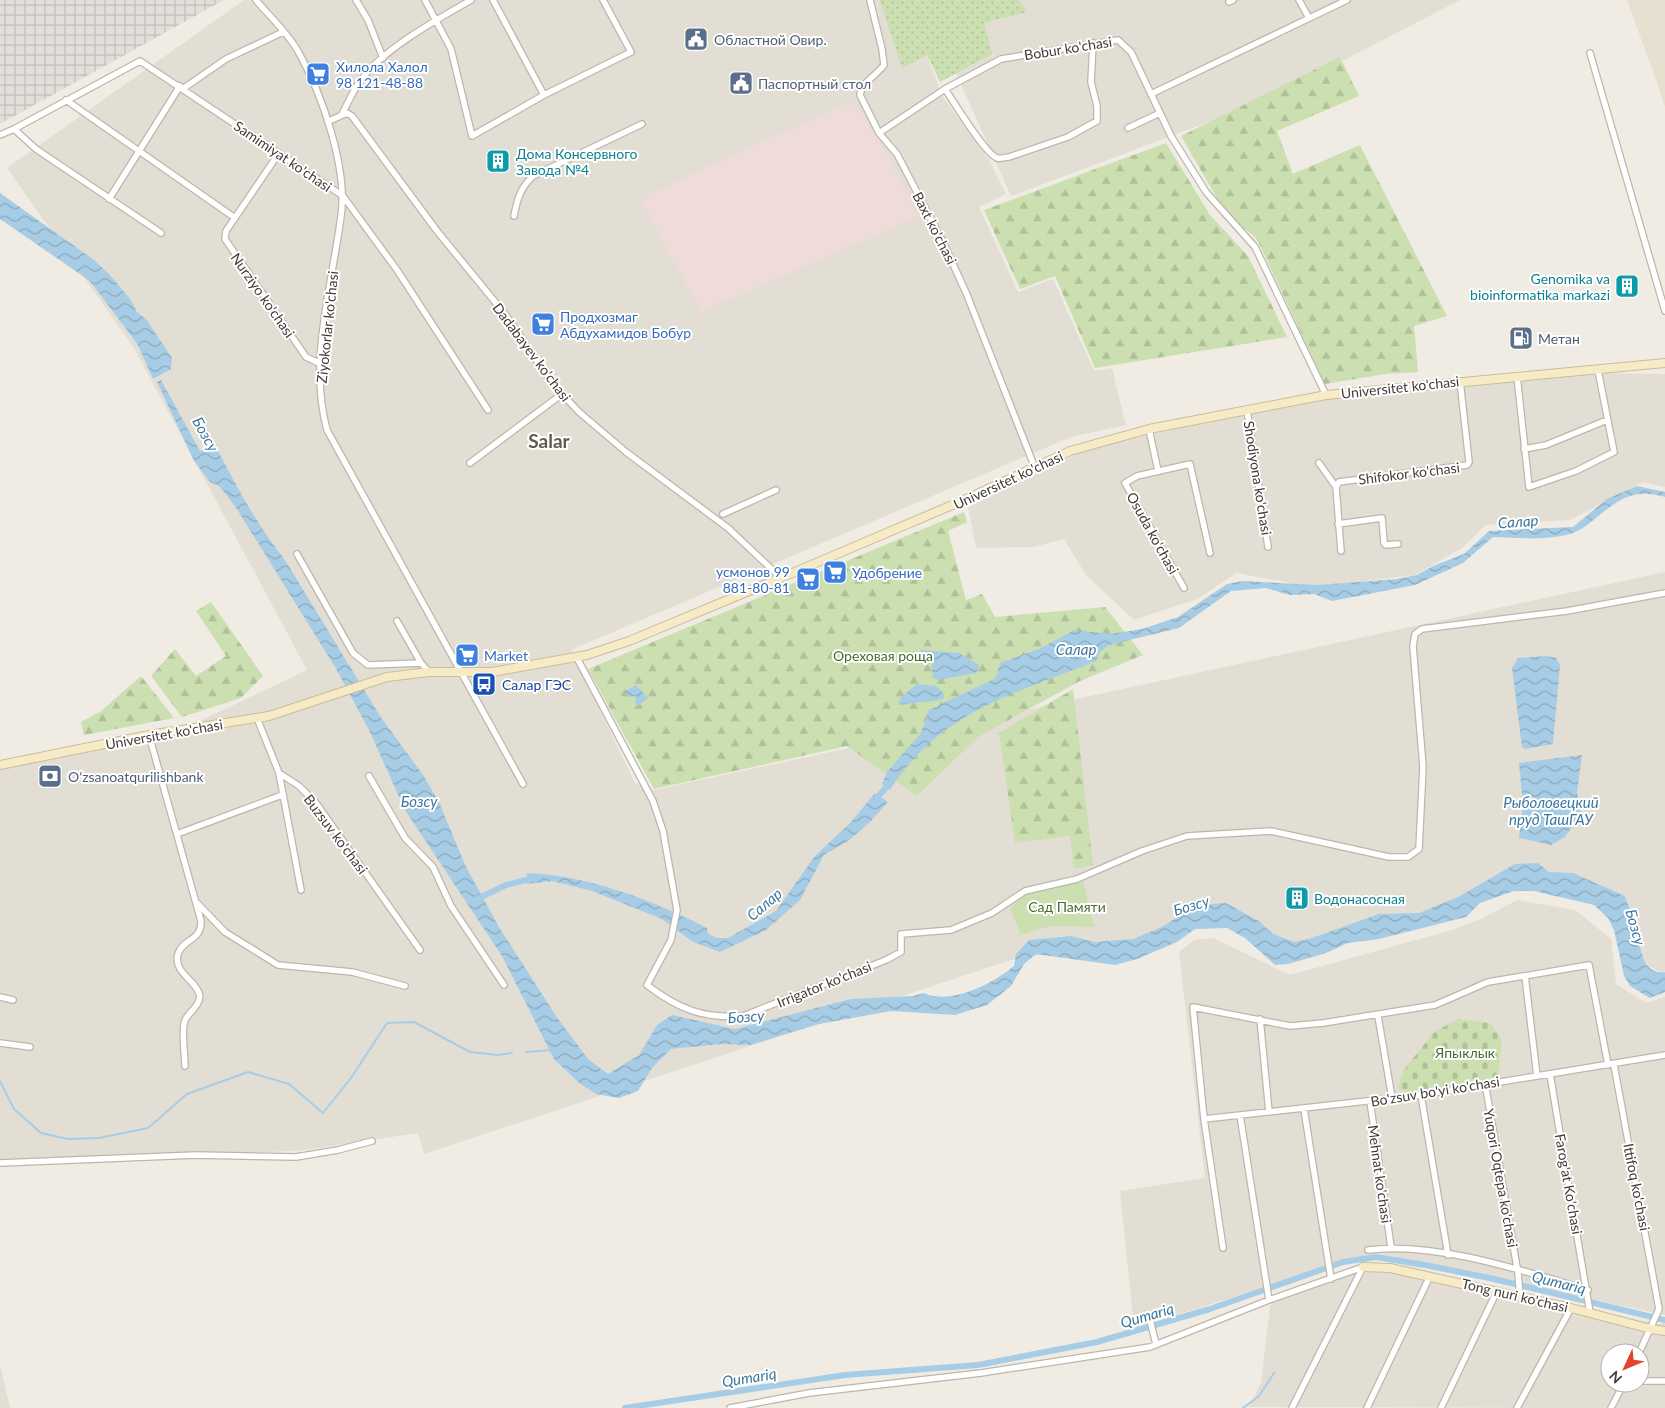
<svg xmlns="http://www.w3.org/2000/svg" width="1665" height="1408" viewBox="0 0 1665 1408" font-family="Lato,sans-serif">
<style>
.residential{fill:#e3ded3;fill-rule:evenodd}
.industrial{fill:url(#industrial-grid)}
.education{fill:#e7e0d0}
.medical{fill:#efdbd9}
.grass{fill:url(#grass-dots)}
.forest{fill:url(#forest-firs)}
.cemetery{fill:url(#cemetery-stones)}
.green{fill:#cbdfb1}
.water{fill:url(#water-waves)}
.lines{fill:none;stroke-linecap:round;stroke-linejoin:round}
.stream{stroke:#a7cde6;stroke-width:2}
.canal{stroke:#a7cde6;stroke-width:6}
.street-casing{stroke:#bdb6ab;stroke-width:8}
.secondary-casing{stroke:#cabd99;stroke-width:10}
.street{stroke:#fff;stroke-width:5.5}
.secondary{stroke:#f7ebc7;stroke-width:8}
.labels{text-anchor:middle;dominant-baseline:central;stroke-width:4;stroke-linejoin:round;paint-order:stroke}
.service-label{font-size:14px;fill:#4e5e75;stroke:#fff;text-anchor:start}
.street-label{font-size:14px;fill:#413c35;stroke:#fff}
.shop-label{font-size:14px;fill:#366cbe;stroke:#fff;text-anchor:start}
.culture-label{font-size:14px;fill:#0d838f;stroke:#fff;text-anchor:start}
.park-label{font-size:14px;fill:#476b30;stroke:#fff}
.transit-label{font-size:14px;fill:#164399;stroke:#fff;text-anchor:start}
.water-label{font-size:15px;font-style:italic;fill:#3c769f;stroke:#fff}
.district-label{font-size:19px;font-weight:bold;fill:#625a4d;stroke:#fff}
</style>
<defs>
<pattern id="industrial-grid" width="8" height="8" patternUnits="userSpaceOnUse" patternTransform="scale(1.25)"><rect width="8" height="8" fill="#e2ded9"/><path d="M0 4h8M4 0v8" fill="none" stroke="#c3bfbb"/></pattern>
<pattern id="grass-dots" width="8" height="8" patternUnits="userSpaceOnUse" patternTransform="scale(1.25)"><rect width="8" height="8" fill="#cbdfb1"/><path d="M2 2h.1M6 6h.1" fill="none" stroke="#b0c099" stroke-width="1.8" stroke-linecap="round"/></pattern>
<pattern id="forest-firs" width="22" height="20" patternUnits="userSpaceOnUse" patternTransform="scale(1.25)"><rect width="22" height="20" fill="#cbdfb1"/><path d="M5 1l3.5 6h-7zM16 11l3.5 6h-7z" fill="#b0c099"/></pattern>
<pattern id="cemetery-stones" width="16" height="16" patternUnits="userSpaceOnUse" patternTransform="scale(1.25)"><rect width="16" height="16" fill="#cbdfb1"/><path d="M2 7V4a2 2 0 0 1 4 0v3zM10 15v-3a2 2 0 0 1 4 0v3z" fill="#b0c099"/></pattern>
<pattern id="water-waves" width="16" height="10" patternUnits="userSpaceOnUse" patternTransform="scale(1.25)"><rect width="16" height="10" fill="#a7cde6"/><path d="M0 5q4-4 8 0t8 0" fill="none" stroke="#8aa8bb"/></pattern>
</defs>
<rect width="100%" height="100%" fill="#f0ece4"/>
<path class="residential" d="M244 0H905L943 97 989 160 1006 194 979 207 1018 292 1053 279 1094 371 1112 368 1126 425 1071 437 571 650 635 783 654 790 1665 572V971L1661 972 1648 966 1640 952 1625 896 1540 876 1403 924 1287 948 1226 903 1144 945 1020 957 424 1154 418 1133 306 1150 0 1166V766L82 748 151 744 307 670 134 348 7 168Z
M923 0H1460L1267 100 1011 196Z
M1588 373 1665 374V487L1643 482 1570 520 1486 525 1462 548 1415 575 1312 587 1237 573 1197 599 1134 620 1086 575 1064 539 1034 547 976 548 968 507 1086 449 1303 400Z
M1517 900 1575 910 1611 939 1616 984 1646 1003 1665 997V1315L1376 1253 1134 1328 1120 1191 1205 1178 1179 952 1194 940 1213 938 1290 975 1452 930 1481 919Z
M1375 1262 1408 1266 1656 1324 1665 1323V1408L1249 1407 1261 1383 1270 1307 1276 1294 1354 1266ZM1610 1353H1640V1383H1610Z
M0 1364 10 1408H0Z"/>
<path class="industrial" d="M0 0H224L0 124Z"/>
<path class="education" d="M1627 0H1665V107L1656 80Z"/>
<path class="medical" d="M853 101 885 150 919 216 701 312 642 202 647 196 706 167Z"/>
<path class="grass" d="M880 0H1019L1027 12 984 23 992 54 940 82 927 55 902 68Z"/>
<path class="forest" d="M1340 57 1359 96 1277 131 1293 174 1360 145 1447 316 1414 326 1418 372 1386 374 1325 384 1257 239 1225 212 1181 136Z
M1166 143 1210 215 1248 256 1287 337 1095 368 1055 276 1020 289 984 210Z
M964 512 967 522 948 531 966 600 982 594 995 617 1105 607 1143 655 1078 682 978 737 917 796 847 746 654 789 588 669Z
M211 602 263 676 241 698 182 717 151 676 175 649 196 676 226 656 196 611Z
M141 676 174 718 84 735 81 722 100 712Z
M1073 689 1093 865 1074 869 1070 836 1015 843 999 733Z"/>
<path class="cemetery" d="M1458 1019 1490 1023 1502 1040 1498 1076 1415 1094 1398 1089 1403 1071 1434 1032Z"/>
<path class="green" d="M1083 880 1094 927 1050 926 1021 935 1010 908 1027 892Z"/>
<path class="water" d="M0 193 94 260 110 275 131 300 137 312 146 319 172 358 171 369 153 379 138 345 90 281 0 219Z
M161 380 200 451 215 445C235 484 257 525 285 560L380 716 423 775 439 802 465 865 499 927 556 1016 588 1059 608 1074 639 1055 657 1025 672 1015 735 1029 851 999 913 996 924 993C949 1006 994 983 1014 966L1016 954 1029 940 1071 936 1095 942 1133 939 1162 927 1191 908 1211 904 1226 903 1259 921 1273 934 1295 942 1312 938 1379 914 1419 913 1458 897 1515 864 1538 863 1549 872 1573 873 1625 896C1628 906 1633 916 1636 926 1640 941 1640 976 1665 972V992L1650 998 1630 986 1624 976 1614 930 1608 918 1594 905 1534 891H1514L1480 903 1466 917 1379 939 1348 943 1326 953 1288 964 1275 965 1245 938 1227 928 1195 929 1177 942 1137 959 1115 965 1036 954 1024 964 1011 986 987 1005 955 1015 891 1011 819 1024 750 1045 721 1044 671 1049 652 1068 638 1091 619 1098 596 1094 578 1082 554 1059 502 956 405 810 369 730 335 667 235 506 219 486 210 482 194 461 157 382Z
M1637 486 1665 492V497C1634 488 1620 498 1596 518 1589 523 1582 530 1573 533 1548 541 1519 538 1493 537L1463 563 1415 585 1332 601 1314 594 1290 595 1266 588 1231 591 1179 628 1109 645 1100 652 1096 661C1016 693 939 712 890 790L882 784 887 772 921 733 929 710 996 678 1000 663 1041 648 1074 630 1110 634 1142 629 1178 617 1227 584 1242 581 1318 585 1397 579 1417 575 1433 566 1464 554 1489 531 1573 527 1607 499Z
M921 650 959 653 980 666 976 673 938 680 933 678 931 660 919 653Z
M1547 656 1556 658 1560 665 1553 744 1525 749 1522 747 1512 668 1518 658Z
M917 684 936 686 944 694V698L940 700 898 705 900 698Z
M636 685 648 698 638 706 635 703 636 696 629 697 625 691Z
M1582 755 1577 792 1581 813 1565 837 1551 845 1519 838 1523 804 1519 763Z
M875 793 888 802 870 822 848 841 824 855 800 900 766 930 720 952 693 942 662 919 592 891 552 881 527 884V873C588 875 654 901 707 928L708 934 717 938H728L776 911 814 857 850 823Z"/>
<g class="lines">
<path class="stream" d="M526 1052 552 1050
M0 1081 14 1109 41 1133 68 1139 99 1138 148 1128 187 1094 248 1072 289 1084 323 1113 351 1078 387 1023 414 1022 470 1052 498 1055 512 1053
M1243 1408 1259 1396 1274 1373"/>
<path class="canal" d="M873 802 891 782
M477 899 506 885 534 878
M625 1408 845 1375 978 1365 1097 1342 1210 1309 1343 1262 1376 1257 1425 1265 1494 1279 1665 1320"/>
<g class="street-casing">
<path id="street" d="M256 0C270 17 289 34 299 53 322 94 348 169 341 216 332 286 308 361 327 430L523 784
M356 0 368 20 383 58
M425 0 451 49 472 136 544 95 631 52 603 0
M493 0 544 95
M870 0 882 49 884 65C877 75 861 83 860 95L879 133 897 154 944 244 967 295 1035 468
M1299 0 1309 18
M1229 2 1233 0
M1590 53 1665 311
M184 88 226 59 283 32
M945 89C954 102 985 154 997 158 1001 159 1005 157 1009 157L1068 137 1097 121V106L1091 82 1093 43
M1151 94 1347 0
M66 100 235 218
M342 114C348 103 353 90 361 80 383 49 438 19 471 0
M329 121 347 113 352 116 437 231 505 314 552 383 579 412 626 452 728 528 781 578
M1128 128 1160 113
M14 129 36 149 161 233
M879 133 945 89 1001 59 1118 40 1131 52 1171 136 1206 192 1255 247 1326 395
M0 135 14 129 140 61 343 196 397 270 488 410
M279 153 226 231 225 239 306 357 321 364
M109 199 180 86
M514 216C517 200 520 188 533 176L642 124
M1517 376 1529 487 1576 471 1614 452 1598 370
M1247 410 1268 547
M1149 429 1158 471
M1524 449 1546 445 1607 420
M470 463 562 394
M1319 463 1336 487
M723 514 776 490
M1338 524 1382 518 1384 543 1386 545 1398 544
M1341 551 1336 487 1339 482 1467 465 1469 462 1460 381
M297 554 353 653 368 665 421 663
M1184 588 1125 483 1137 476 1190 464 1210 553
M397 621 421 663 429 672
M577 658 653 801 663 831 677 910 671 940 647 985C678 1009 704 1019 743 1016L886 960 901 952V934L951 930 992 913 1025 891 1077 879 1142 851 1187 836 1271 831 1389 857H1408L1419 849 1423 767 1413 646 1415 634 1422 629 1567 611 1665 593
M257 718 279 773 299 786 316 803 420 950
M149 735 201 921C202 941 182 939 178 954 173 972 194 979 199 993 203 1003 189 1012 185 1020 181 1029 185 1056 185 1066
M279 773 301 890
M369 776 405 838 433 867 451 906 504 985
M177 834 282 795
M197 903 225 932 278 965 352 972 405 986
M1525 976 1537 1076
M0 997 13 1000
M1378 1016 1392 1098
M1260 1019 1269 1112
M0 1043 30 1047
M1614 1065 1659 1309 1639 1353
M1550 1074 1590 1313
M1485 1083 1518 1273 1520 1297
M1421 1095 1448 1255
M1370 1101 1391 1247
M1304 1109 1331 1279
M1240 1115 1269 1300
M1204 1119 1421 1095 1665 1055
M0 1163 196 1155 296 1157 338 1150 372 1141
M1223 1248 1204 1119 1193 1007 1290 1026 1323 1023 1435 1005 1488 982 1589 965 1608 1065
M1368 1250C1434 1241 1524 1271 1588 1290
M1150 1320 1156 1344
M1640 1381H1665
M730 1408 809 1393 981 1373 1150 1347 1269 1300 1363 1267
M1292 1408 1363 1267
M1367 1408 1430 1276
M1441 1408 1497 1291
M1517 1408 1571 1308
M1611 1408 1624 1383"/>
</g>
<g class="secondary-casing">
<path id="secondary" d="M0 765 149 735 269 716 387 677 429 672H492L587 655 629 641 809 566 964 500 1070 451 1149 429 1326 395 1665 363
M1363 1267 1390 1268 1571 1308 1651 1329 1665 1331"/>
</g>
<use href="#street" class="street"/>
<use href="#secondary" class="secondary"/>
</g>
<defs>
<g id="civic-square" transform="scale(1.25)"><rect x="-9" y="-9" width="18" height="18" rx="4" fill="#5c6f8a" stroke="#fff"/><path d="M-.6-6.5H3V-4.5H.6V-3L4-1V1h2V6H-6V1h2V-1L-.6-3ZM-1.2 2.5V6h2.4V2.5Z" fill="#fff"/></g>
<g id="supermarket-square" transform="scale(1.25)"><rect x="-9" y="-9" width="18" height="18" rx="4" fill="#3f7fe0" stroke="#fff"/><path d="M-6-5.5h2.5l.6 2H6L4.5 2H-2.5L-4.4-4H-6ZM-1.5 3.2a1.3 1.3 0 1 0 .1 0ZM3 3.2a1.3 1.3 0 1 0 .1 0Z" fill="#fff"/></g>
<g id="building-square" transform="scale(1.25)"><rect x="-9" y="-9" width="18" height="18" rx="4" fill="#0f9aa8" stroke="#fff"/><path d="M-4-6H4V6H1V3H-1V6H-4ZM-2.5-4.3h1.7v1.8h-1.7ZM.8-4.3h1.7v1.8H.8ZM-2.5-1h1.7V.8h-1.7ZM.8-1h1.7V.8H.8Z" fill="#fff"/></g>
<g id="fuel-square" transform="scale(1.25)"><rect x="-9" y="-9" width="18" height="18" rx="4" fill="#5c6f8a" stroke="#fff"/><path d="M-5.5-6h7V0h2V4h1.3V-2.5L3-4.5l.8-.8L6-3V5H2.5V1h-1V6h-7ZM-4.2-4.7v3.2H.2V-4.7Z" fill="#fff"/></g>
<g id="bus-square" transform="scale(1.25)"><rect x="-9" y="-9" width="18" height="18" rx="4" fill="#1a4fb4" stroke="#fff"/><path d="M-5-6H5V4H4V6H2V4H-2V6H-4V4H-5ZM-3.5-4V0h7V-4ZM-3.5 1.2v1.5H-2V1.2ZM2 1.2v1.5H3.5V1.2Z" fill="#fff"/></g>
<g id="bank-square" transform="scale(1.25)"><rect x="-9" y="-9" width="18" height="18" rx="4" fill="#5c6f8a" stroke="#fff"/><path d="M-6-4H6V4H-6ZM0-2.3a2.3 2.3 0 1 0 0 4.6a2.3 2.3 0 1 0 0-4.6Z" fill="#fff"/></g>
</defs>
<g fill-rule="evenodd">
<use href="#civic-square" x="696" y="39"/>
<use href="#supermarket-square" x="318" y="74"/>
<use href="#civic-square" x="741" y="83"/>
<use href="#building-square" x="498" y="161"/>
<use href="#building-square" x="1627" y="286"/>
<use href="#supermarket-square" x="543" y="324"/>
<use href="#fuel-square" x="1521" y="338"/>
<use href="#supermarket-square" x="835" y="572"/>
<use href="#supermarket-square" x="808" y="579"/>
<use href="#supermarket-square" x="467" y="655"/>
<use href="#bus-square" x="484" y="684"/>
<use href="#bank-square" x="50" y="776"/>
<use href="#building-square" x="1297" y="898"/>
</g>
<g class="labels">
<g class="service-label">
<text x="714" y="39">Областной Овир.</text>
<text x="758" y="83">Паспортный стол</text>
<text x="1538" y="338">Метан</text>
<text x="68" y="776">Oʻzsanoatqurilishbank</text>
</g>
<g class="street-label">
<text transform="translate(1068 48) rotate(-9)">Bobur ko'chasi</text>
<text transform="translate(283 156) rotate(34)">Samimiyat ko'chasi</text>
<text transform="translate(935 228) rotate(63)">Baxt ko'chasi</text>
<text transform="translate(263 295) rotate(55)">Nurziyo ko'chasi</text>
<text transform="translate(327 327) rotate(-84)">Ziyokorlar ko'chasi</text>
<text transform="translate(532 352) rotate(53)">Dadabayev ko'chasi</text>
<text transform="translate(1400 387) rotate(-6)">Universitet ko'chasi</text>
<text transform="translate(1409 473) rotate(-7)">Shifokor ko'chasi</text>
<text transform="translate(1258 478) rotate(81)">Shodiyona ko'chasi</text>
<text transform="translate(1008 480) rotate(-25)">Universitet ko'chasi</text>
<text transform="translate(1153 533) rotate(61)">Osuda ko'chasi</text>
<text transform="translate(164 734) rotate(-10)">Universitet ko'chasi</text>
<text transform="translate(336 834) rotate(53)">Buzsuv ko'chasi</text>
<text transform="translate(824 984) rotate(-22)">Irrigator ko'chasi</text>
<text transform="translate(1435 1091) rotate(-9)">Bo'zsuv bo'yi ko'chasi</text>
<text transform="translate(1380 1174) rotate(82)">Mehnat ko'chasi</text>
<text transform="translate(1501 1178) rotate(80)">Yuqori Oqtepa ko'chasi</text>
<text transform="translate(1569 1184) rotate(80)">Farog'at Ko'chasi</text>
<text transform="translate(1637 1187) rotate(79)">Ittifoq ko'chasi</text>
<text transform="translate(1515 1295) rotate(13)">Tong nuri ko'chasi</text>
</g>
<g class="shop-label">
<text x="336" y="66">Хилола Халол<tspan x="336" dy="16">98 121-48-88</tspan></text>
<text x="560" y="316">Продхозмаг<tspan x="560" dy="16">Абдухамидов Бобур</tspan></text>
<text x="790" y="571" text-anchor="end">усмонов 99<tspan x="790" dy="16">881-80-81</tspan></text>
<text x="852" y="572">Удобрение</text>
<text x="484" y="655">Market</text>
</g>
<g class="culture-label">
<text x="516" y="153">Дома Консервного<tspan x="516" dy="16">Завода №4</tspan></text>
<text x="1610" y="278" text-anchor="end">Genomika va<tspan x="1610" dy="16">bioinformatika markazi</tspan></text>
<text x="1314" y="898">Водонасосная</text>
</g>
<g class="park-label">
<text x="883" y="655">Ореховая роща</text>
<text x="1067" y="906">Сад Памяти</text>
<text x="1465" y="1052">Япыклык</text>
</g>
<g class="transit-label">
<text x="502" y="684">Салар ГЭС</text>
</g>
<g class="water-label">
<text transform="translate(206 434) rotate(61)">Бозсу</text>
<text transform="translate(1518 521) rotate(-4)">Салар</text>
<text x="1076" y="649">Салар</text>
<text x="419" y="801">Бозсу</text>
<text x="1551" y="802">Рыболовецкий<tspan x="1551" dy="17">пруд ТашГАУ</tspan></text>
<text transform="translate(764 904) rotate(-41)">Салар</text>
<text transform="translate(1191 905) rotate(-17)">Бозсу</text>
<text transform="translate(1636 927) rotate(74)">Бозсу</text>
<text transform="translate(746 1016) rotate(-4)">Бозсу</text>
<text transform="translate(1559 1282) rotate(14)">Qumariq</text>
<text transform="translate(1147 1315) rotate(-16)">Qumariq</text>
<text transform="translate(749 1377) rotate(-9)">Qumariq</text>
</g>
<g class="district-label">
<text x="549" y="440">Salar</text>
</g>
</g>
<g transform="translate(1625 1368) rotate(226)"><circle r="24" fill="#ffffff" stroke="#b3b1ae"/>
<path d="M0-4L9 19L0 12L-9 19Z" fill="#df452c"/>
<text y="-8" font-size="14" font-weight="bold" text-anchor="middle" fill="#413c35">N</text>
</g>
</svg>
